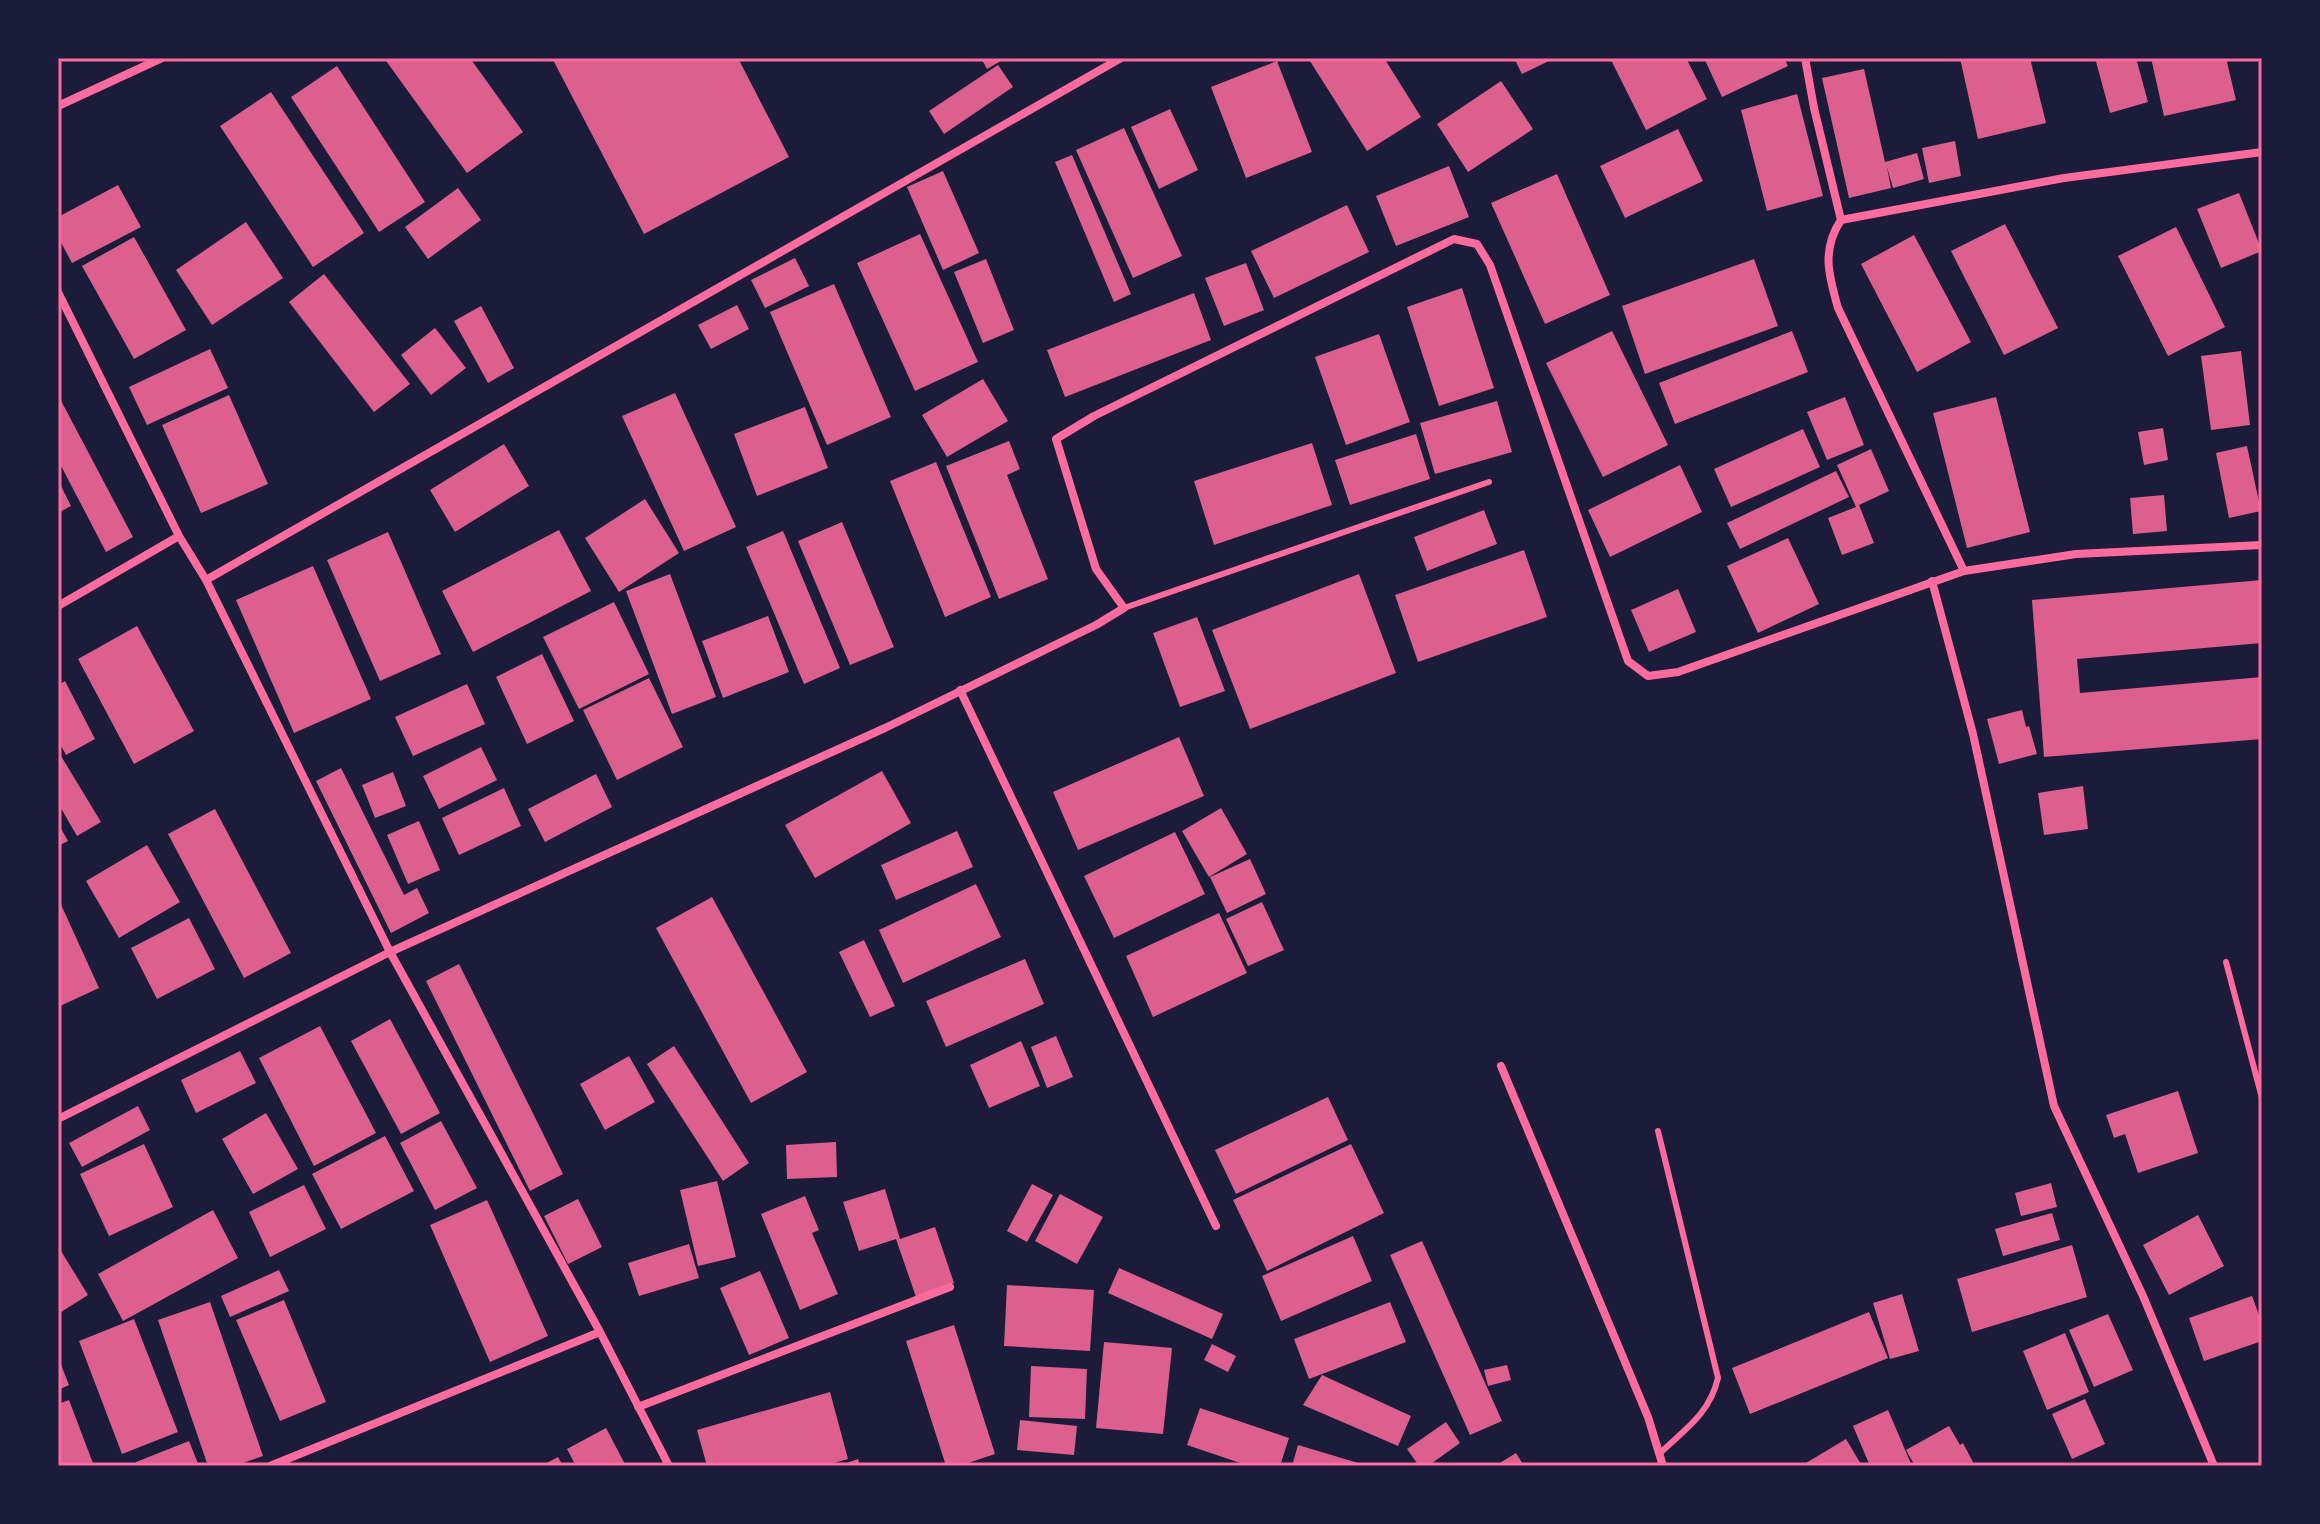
<svg xmlns="http://www.w3.org/2000/svg" width="2320" height="1524" viewBox="0 0 2320 1524" font-family="'Roboto Condensed',sans-serif">
<style>
.building{fill:#dd5f8e}
.lines{fill:none;stroke-linecap:round;stroke-linejoin:round}
.service{stroke:#ff6b9d;stroke-width:6}
.minor{stroke:#ff6b9d;stroke-width:8}
.neatline{fill:none;stroke:#ff6b9d;stroke-width:3}
</style>
<rect width="100%" height="100%" fill="#1b1b3a"/>
<path class="building" d="M384 58H470L523 132 467 173Z
M552 58H738L789 157 644 234Z
M981 58H1006L987 69Z
M1308 58H1384L1421 117 1367 151Z
M1514 58H1555L1522 74Z
M1610 58H1686L1707 99 1646 130Z
M1704 58H1784L1788 66 1722 97Z
M1960 58H2030L2046 123 1978 139Z
M2095 58H2136L2148 102 2110 113Z
M2151 58H2226L2236 100 2164 116Z
M1277 61 1312 152 1246 178 1211 87Z
M998 65 1013 87 944 134 929 111Z
M337 66 425 202 379 232 291 97Z
M1864 69 1885 162 1917 153 1924 179 1893 188 1887 167 1891 188 1849 198 1822 78Z
M1501 81 1533 129 1468 172 1437 124Z
M271 92 364 233 313 267 220 126Z
M1797 94 1823 196 1767 211 1741 110Z
M1170 109 1198 170 1159 189 1131 127Z
M1124 128 1182 256 1133 278 1076 150Z
M1678 129 1703 181 1625 218 1600 166Z
M1955 141 1961 176 1929 183 1922 148Z
M1072 155 1131 294 1114 302 1055 162Z
M1449 166 1469 217 1396 246 1376 196Z
M943 171 979 253 943 270 907 187Z
M1557 174 1610 295 1545 324 1491 203Z
M118 185 141 227 72 263 58 237V217Z
M458 188 481 220 428 259 405 227Z
M2239 193 2262 251 2221 268 2197 209Z
M1347 205 1369 252 1274 298 1251 251Z
M246 222 283 278 212 325 176 270Z
M2005 224 2058 328 2004 355 1951 251Z
M2176 227 2225 327 2168 356 2118 256Z
M920 234 978 362 915 391 857 263Z
M1914 235 1971 342 1917 372 1861 264Z
M134 237 186 330 134 359 82 266Z
M795 258 809 286 765 308 751 280Z
M986 259 1014 330 983 343 954 272Z
M1754 259 1778 326 1645 374 1622 306Z
M1246 263 1264 310 1224 326 1205 278Z
M324 274 410 384 374 412 289 302Z
M834 284 891 417 827 445 770 312Z
M1462 288 1494 388 1439 406 1407 307Z
M1194 293 1211 340 1065 397 1047 350Z
M737 305 749 329 711 349 698 325Z
M481 306 514 368 488 383 454 321Z
M435 328 466 368 431 395 401 355Z
M1612 331 1668 445 1603 477 1546 363Z
M1792 331 1808 372 1675 424 1659 383Z
M1379 334 1410 422 1346 445 1315 357Z
M210 349 228 388 147 425 129 387Z
M2241 351 2250 425 2211 430 2201 356Z
M983 379 1008 421 947 457 922 415Z
M675 393 736 527 684 551 622 416Z
M58 395 133 537 106 552 58 460Z
M229 395 268 484 201 513 162 425Z
M1845 397 1864 445 1827 460 1807 412Z
M1996 397 2030 532 1967 548 1933 413Z
M1497 401 1512 452 1435 474 1420 423Z
M805 407 828 468 757 496 734 434Z
M2163 428 2168 460 2144 465 2138 432Z
M1803 429 1820 467 1731 507 1714 469Z
M1416 434 1430 479 1350 505 1335 460Z
M1009 441 1020 469 1007 475 1048 579 999 599 946 466Z
M1312 443 1332 505 1214 545 1194 481Z
M504 444 529 486 455 532 430 490Z
M2247 446 2261 511 2229 518 2216 453Z
M1871 449 1889 491 1859 505 1874 543 1842 555 1828 518 1856 507 1837 465Z
M936 462 991 597 945 617 890 481Z
M1680 465 1702 512 1610 557 1588 510Z
M1836 471 1849 497 1740 549 1727 523Z
M58 480 71 506 58 513Z
M2164 495 2167 531 2133 534 2130 498Z
M645 499 679 553 619 592 585 538Z
M1484 510 1497 544 1427 571 1414 537Z
M842 522 894 647 850 665 798 541Z
M559 530 591 591 473 652 442 591Z
M783 531 840 668 804 684 746 547Z
M388 532 441 654 380 681 327 560Z
M1788 538 1819 604 1758 633 1727 566Z
M1524 550 1547 617 1418 662 1395 595Z
M313 566 371 699 294 733 236 600Z
M670 574 716 697 672 714 626 591Z
M1359 574 1396 673 1250 729 1212 630Z
M2262 580V643L2077 659 2080 693 2262 677V739L2044 757 2032 600Z
M1678 589 1696 632 1649 652 1631 610Z
M614 602 649 674 579 709 543 637Z
M768 616 789 672 723 698 702 641Z
M1197 617 1225 691 1180 707 1153 633Z
M137 626 194 731 134 764 78 659Z
M542 654 574 721 527 744 496 677Z
M649 678 683 747 617 780 583 710Z
M65 681 95 739 66 755 58 740V685Z
M467 684 485 724 413 756 395 717Z
M2022 710 2026 727 2029 726 2037 754 1999 764 1987 719Z
M1179 737 1204 796 1078 850 1053 792Z
M481 747 497 780 439 809 423 776Z
M58 751 101 822 77 836 58 803Z
M341 768 404 895 417 888 429 913 391 933 316 781Z
M882 771 911 823 815 878 785 825Z
M393 772 406 806 375 818 362 785Z
M596 774 612 807 545 842 528 809Z
M2083 786 2088 829 2044 835 2038 793Z
M504 788 521 826 459 855 442 818Z
M1221 808 1247 854 1209 877 1182 831Z
M215 809 291 953 244 978 168 834Z
M419 821 440 870 408 884 387 835Z
M58 823 68 841 58 846Z
M957 831 973 867 896 900 881 865Z
M1175 832 1205 894 1114 938 1084 876Z
M147 845 180 902 119 938 86 881Z
M1250 859 1266 894 1227 913 1210 877Z
M976 884 1001 937 903 983 879 930Z
M712 897 807 1072 751 1103 656 928Z
M58 898 99 988 58 1007Z
M1262 902 1284 950 1248 966 1226 919Z
M1219 913 1247 973 1153 1017 1126 956Z
M189 918 215 969 157 999 131 948Z
M864 940 895 1006 870 1017 839 952Z
M1025 959 1044 1004 946 1047 926 1001Z
M459 964 563 1174 530 1191 426 981Z
M390 1019 440 1113 401 1134 351 1041Z
M320 1026 376 1133 314 1166 259 1058Z
M1056 1036 1073 1077 1047 1088 1031 1047Z
M1021 1041 1040 1086 989 1108 970 1065Z
M674 1046 749 1163 723 1181 647 1064Z
M240 1051 256 1083 196 1113 181 1080Z
M629 1056 655 1102 605 1130 580 1084Z
M2178 1091 2198 1153 2138 1173 2125 1134 2114 1138 2106 1115Z
M1328 1097 1348 1140 1236 1194 1215 1150Z
M138 1106 150 1130 82 1167 69 1143Z
M266 1113 298 1169 253 1194 222 1139Z
M441 1121 477 1188 435 1210 400 1143Z
M385 1136 414 1191 341 1229 312 1174Z
M836 1142 837 1177 787 1179 786 1145Z
M144 1144 173 1207 109 1236 80 1174Z
M1351 1144 1384 1213 1267 1271 1233 1200Z
M717 1181 736 1257 698 1266 680 1190Z
M2051 1183 2057 1207 2021 1216 2015 1193Z
M1032 1184 1053 1195 1027 1242 1007 1231Z
M304 1185 326 1229 270 1257 249 1212Z
M885 1189 900 1239 935 1227 954 1283 916 1297 896 1239 859 1251 843 1202Z
M1060 1194 1103 1217 1077 1264 1035 1241Z
M805 1196 819 1230 812 1233 838 1294 800 1310 761 1214Z
M578 1199 602 1247 568 1264 544 1216Z
M487 1200 548 1336 490 1362 430 1225Z
M213 1210 238 1258 123 1321 98 1274Z
M2052 1213 2060 1240 2003 1256 1995 1229Z
M2198 1215 2224 1266 2169 1295 2143 1245Z
M1353 1236 1372 1281 1281 1321 1262 1276Z
M1422 1241 1502 1421 1470 1435 1390 1255Z
M689 1244 699 1278 639 1296 628 1263Z
M2072 1245 2087 1297 1972 1332 1957 1279Z
M58 1246 88 1295 58 1314Z
M1119 1268 1223 1314 1212 1339 1108 1293Z
M279 1270 289 1291 230 1317 221 1296Z
M760 1271 789 1338 749 1355 720 1288Z
M1007 1285 1094 1290 1090 1351 1004 1346Z
M1902 1294 1919 1351 1890 1359 1873 1303Z
M2252 1296 2262 1323V1341L2204 1361 2189 1318Z
M284 1300 326 1402 280 1421 236 1320Z
M210 1302 263 1456 234 1466H208L158 1320Z
M1390 1302 1406 1342 1309 1379 1294 1339Z
M1869 1312 1888 1358 1750 1414 1732 1368Z
M2108 1314 2133 1370 2094 1387 2069 1330Z
M134 1319 178 1432 122 1454 79 1341Z
M954 1325 995 1454 959 1466H946L906 1341Z
M2065 1333 2089 1392 2047 1410 2023 1351Z
M1104 1342 1172 1348 1163 1434 1096 1428Z
M1212 1344 1236 1356 1228 1372 1204 1360Z
M58 1357 69 1385 58 1390Z
M1507 1365 1511 1380 1488 1386 1484 1370Z
M1031 1366 1087 1369 1085 1419 1029 1417Z
M1322 1375 1411 1416 1398 1446 1303 1405Z
M830 1392 848 1459 823 1466H707L697 1430Z
M2085 1399 2105 1444 2072 1459 2052 1414Z
M69 1400 94 1466H58V1404Z
M1200 1408 1289 1438 1280 1466H1249L1187 1445Z
M1888 1410 1912 1466H1870L1853 1426Z
M1020 1420 1077 1426 1074 1455 1017 1450Z
M1446 1422 1460 1443 1428 1466H1419L1407 1449Z
M1949 1426 1960 1445 1963 1443 1975 1466H1915L1906 1450Z
M606 1428 626 1466H576L567 1449Z
M1846 1439 1862 1466H1801Z
M189 1441 199 1466H138L136 1462Z
M1298 1445 1365 1465V1466H1292Z
M1516 1453 1524 1466H1495Z
M558 1457 563 1466H541Z
M858 1459 860 1466H838Z"/>
<g class="lines">
<path class="service" d="M1124 608 1489 482
M2226 962 2262 1098
M1658 1131 1718 1378C1709 1415 1685 1429 1659 1454"/>
<path class="minor" d="M1805 58 1814 108 1841 220C1821 250 1829 276 1838 308L1964 571
M58 106 162 58
M1841 220 2064 178 2262 152
M58 292 179 536 206 580 390 952 600 1332 669 1466
M206 580 1121 58
M1932 581 1973 734 2054 1106 2143 1296 2214 1466
M58 606 179 536
M960 690 1216 1226
M1501 1066 1648 1417 1663 1466
M58 1119 390 952 885 728 1096 625 1124 608 1096 569 1056 439 1094 416 1454 239 1477 244 1490 265 1628 661 1648 676 1678 672 1964 571 2076 554 2262 545
M638 1407 950 1287
M270 1466 600 1332"/>
</g>
<rect width="2320" height="1524" fill="none" stroke="#1b1b3a" stroke-width="120"/>
<rect x="60" y="60" width="2200" height="1404" class="neatline"/>
</svg>
